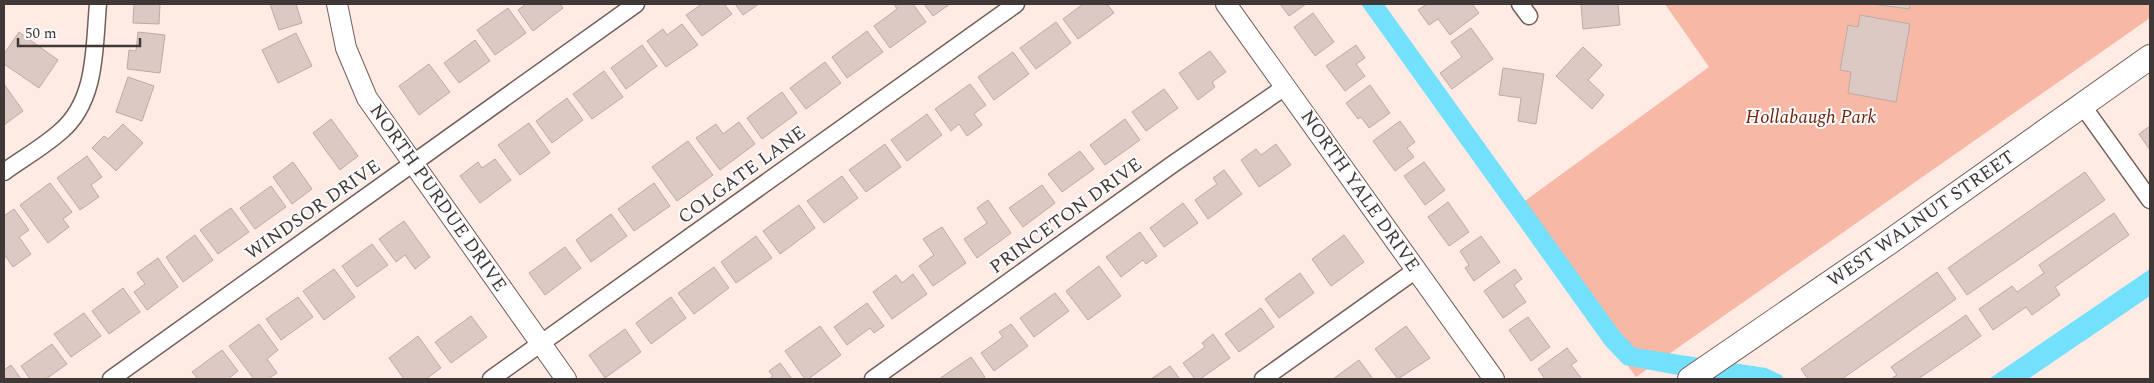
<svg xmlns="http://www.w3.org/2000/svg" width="2154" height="383" viewBox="0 0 2154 383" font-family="Spectral,serif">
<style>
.green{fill:#f7b8a6}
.water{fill:#73e0fc}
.building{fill:#ddc9c3;stroke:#beaaa4}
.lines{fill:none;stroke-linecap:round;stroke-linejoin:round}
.minor-casing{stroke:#715f5a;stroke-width:19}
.tertiary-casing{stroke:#715f5a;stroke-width:22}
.secondary-casing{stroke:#715f5a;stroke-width:26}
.minor{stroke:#fff;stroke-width:16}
.tertiary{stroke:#fff;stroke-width:20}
.secondary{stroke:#fff;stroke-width:24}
.labels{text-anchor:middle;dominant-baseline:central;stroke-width:4;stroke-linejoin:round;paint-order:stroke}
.park-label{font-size:19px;font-style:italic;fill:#6f2510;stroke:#fcfcfc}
.street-label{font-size:19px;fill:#403836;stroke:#fcfcfc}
</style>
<rect width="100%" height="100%" fill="#ffeae4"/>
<path class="green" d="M1665 4H2150V18L1636 377 1515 208 1709 67Z"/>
<path class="water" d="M1361 4H1384L1619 331 1635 348 1766 368 1781 375 1784 379H1699L1624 365 1605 345Z
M2150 269V296L2028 379H1989Z"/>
<path class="building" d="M134 4H160L159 24 133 23Z
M270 4H296L302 23 279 30Z
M526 4H560L563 8 533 31 518 10Z
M702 4H724L732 14 702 36 686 15Z
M735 4H759L743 15Z
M894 4H913L926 22 890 48 874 26 897 9Z
M924 4H950L933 16Z
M1083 4H1107L1114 13 1078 39 1063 19Z
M1280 4H1306L1289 16Z
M1427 4H1472L1479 13 1450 35 1438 19 1429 25 1418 10Z
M1581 4H1618L1620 25 1583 29Z
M1872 4H1910L1909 9Z
M508 8 526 33 495 55 477 30Z
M1313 13 1334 42 1315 56 1294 27Z
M1860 15 1910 24 1896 102 1848 93 1851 72 1840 70 1848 25 1858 27Z
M1056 22 1071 43 1036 69 1020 48Z
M682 24 698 45 666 67 647 41 663 29 667 35Z
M1471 28 1493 59 1452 89 1440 73 1462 57 1451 42Z
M867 31 883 52 847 78 832 57Z
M19 32 58 60 39 88 4 64V54Z
M138 32 165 35 160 73 127 69 129 50 136 51Z
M296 33 312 66 278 83 262 50Z
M475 40 490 61 459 83 444 63Z
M642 45 657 66 626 89 611 68Z
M1356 45 1365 58 1356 64 1365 76 1345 91 1326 66Z
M1583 47 1602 65 1588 80 1604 95 1592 109 1556 76Z
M1210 51 1226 72 1212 82 1215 87 1198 100 1179 73Z
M1013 52 1029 74 994 100 978 77Z
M825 62 841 83 806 109 790 88Z
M429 64 450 92 419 115 399 86Z
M1503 68 1544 74 1536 124 1518 121 1521 98 1499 95Z
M604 71 623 97 592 119 573 94Z
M128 77 154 86 142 121 116 112Z
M4 84 23 111 4 125Z
M970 84 986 105 974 114 982 125 967 136 959 124 951 131 935 109Z
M1370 85 1390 113 1369 128 1361 117 1358 119 1346 103Z
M1164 89 1178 108 1146 131 1132 112Z
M782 92 797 113 762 139 747 118Z
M567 98 583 120 552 143 536 121Z
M927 114 942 135 907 161 891 140Z
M331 119 358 156 340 170 313 133Z
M1125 119 1140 140 1105 165 1090 145Z
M1400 121 1415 142 1407 148 1414 157 1395 171 1373 141Z
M739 122 755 144 720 170 696 138 716 124 723 134Z
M529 123 550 153 520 175 498 145Z
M123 124 143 143 116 171 92 148 104 136 108 139Z
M2150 126V150L2139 134Z
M688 141 713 175 677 201 652 167Z
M885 144 901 167 866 192 849 170Z
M1276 144 1291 165 1259 187 1241 160 1256 149 1261 155Z
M1080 151 1094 169 1062 192 1048 174Z
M87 156 102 177 91 185 99 197 80 210 57 178Z
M495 159 511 180 480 203 460 176 478 162 482 168Z
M293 162 312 189 292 204 273 177Z
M1424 162 1445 190 1425 205 1404 176Z
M1224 170 1242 194 1208 219 1195 200 1217 184 1213 178Z
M2085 172 2105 200 1967 295 1948 268Z
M842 176 858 198 824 223 807 201Z
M50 183 72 212 63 219 69 227 48 243 20 205Z
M654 183 670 206 634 231 618 209Z
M1042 185 1055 203 1023 227 1009 208Z
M271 186 286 207 255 229 240 208Z
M988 200 1011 233 977 258 964 239 987 223 977 208Z
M1448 202 1469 232 1449 246 1428 217Z
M1183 203 1198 223 1164 247 1150 228Z
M799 205 815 228 780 254 763 231Z
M231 208 249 232 218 254 200 230Z
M14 209 29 230 19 237 31 254 13 267 4 254V216Z
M2114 213 2129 235 2055 287 2060 295 2032 315 2026 307 1993 330 1979 309 2012 286 2017 292 2044 273 2039 265Z
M611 214 627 236 591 262 576 240Z
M404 221 430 257 415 269 405 255 396 262 379 239Z
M942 227 966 263 933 286 919 266 934 255 923 239Z
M1140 232 1157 256 1146 264 1143 260 1121 277 1106 257Z
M195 235 213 260 183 282 166 257Z
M1344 235 1364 262 1331 286 1312 259Z
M756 236 772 258 736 283 721 262Z
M1481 236 1500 262 1474 281 1465 268 1469 265 1460 251Z
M372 244 388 265 357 287 342 266Z
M565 247 581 268 545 295 529 273Z
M158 258 178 287 147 310 134 292 145 284 137 273Z
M1099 266 1121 296 1088 320 1066 291Z
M714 267 729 288 694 314 678 293Z
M334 269 355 297 324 320 303 291Z
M1515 269 1522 279 1514 285 1526 302 1503 318 1484 291Z
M1937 272 1956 299 1842 379H1808L1801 369Z
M1300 273 1314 293 1279 318 1265 299Z
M913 274 927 294 892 319 873 292 896 275 902 283Z
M123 288 140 312 109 334 92 311Z
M1055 293 1069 311 1034 337 1020 318Z
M298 297 313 317 281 340 266 319Z
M671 297 686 318 651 344 636 323Z
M867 303 884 326 874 333 870 328 847 345 834 327Z
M1261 308 1274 327 1239 352 1225 334Z
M84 313 101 336 71 357 54 334Z
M1966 315 1981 336 1918 379H1891L1897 375 1891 367Z
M471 316 487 337 451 363 435 342Z
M1528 317 1550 347 1531 361 1509 330Z
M259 324 278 350 267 359 277 373 268 379H254L229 346Z
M1011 324 1028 346 994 371 981 353 1003 337 999 332Z
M820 326 841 355 808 379H805L785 351Z
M1406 326 1430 358 1398 379 1375 349Z
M625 329 641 352 605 378 589 355Z
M1213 334 1230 358 1200 379H1195L1183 363 1205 347 1202 343Z
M418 336 441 368 426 379H404L389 358Z
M52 344 67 364 46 379H30L21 366Z
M1567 348 1577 361 1571 365 1582 379H1545L1538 369Z
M222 350 238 371 228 379H198L192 372Z
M971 357 985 377 981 379H939Z
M1359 360 1373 379H1333Z
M780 363 792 379H769L773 376 769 371Z
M11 365 21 379H4V370Z
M1170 366 1180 379H1151Z"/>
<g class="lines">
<g class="minor-casing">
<path id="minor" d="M1520 4 1529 16
M2082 105 2150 200
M4 172C22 159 43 147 60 132 97 101 94 48 98 4
M111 379 636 4
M491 379 1016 4
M873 379 1173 164 1285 87
M1263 379 1416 270"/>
</g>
<g class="tertiary-casing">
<path id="tertiary" d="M337 4 346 48 367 98 566 379
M1226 4 1494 379"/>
</g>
<g class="secondary-casing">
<path id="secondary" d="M1690 379 1888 243 2150 57"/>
</g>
<use href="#minor" class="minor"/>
<use href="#tertiary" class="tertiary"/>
<use href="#secondary" class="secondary"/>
</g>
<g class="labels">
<g class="park-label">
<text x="1811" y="117">Hollabaugh Park</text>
</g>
<g class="street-label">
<text transform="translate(742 175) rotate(-36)">COLGATE LANE</text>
<text transform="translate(1360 191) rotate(55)">NORTH YALE DRIVE</text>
<text transform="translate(438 198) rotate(55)">NORTH PURDUE DRIVE</text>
<text transform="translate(313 210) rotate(-35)">WINDSOR DRIVE</text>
<text transform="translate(1066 216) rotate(-36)">PRINCETON DRIVE</text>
<text transform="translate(1921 219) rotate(-35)">WEST WALNUT STREET</text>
</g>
</g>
<rect width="2154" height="383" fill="none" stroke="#403836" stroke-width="10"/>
<path d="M18 38v8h122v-8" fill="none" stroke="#403836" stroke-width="2.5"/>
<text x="25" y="38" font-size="15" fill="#403836" stroke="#fcfcfc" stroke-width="4" paint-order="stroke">50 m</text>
</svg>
